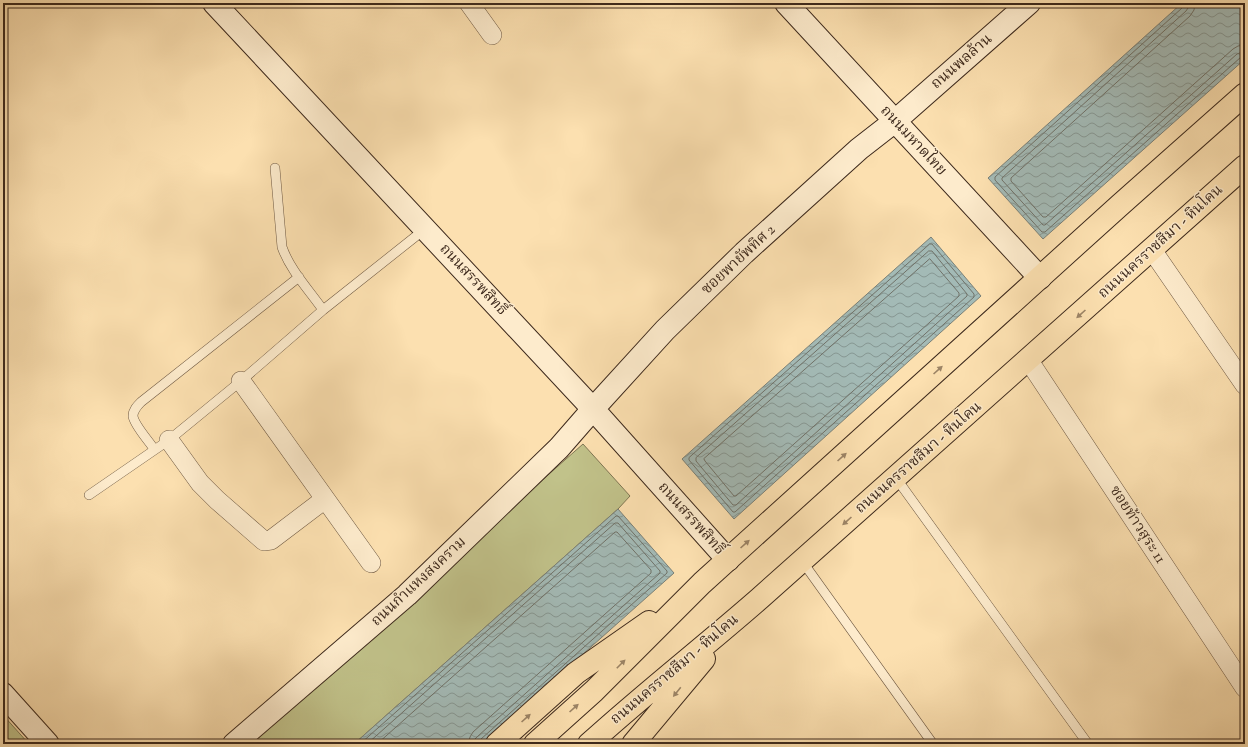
<svg xmlns="http://www.w3.org/2000/svg" width="1248" height="747" viewBox="0 0 1248 747" font-family="'Sorts Mill Goudy','Noto Serif Thai',serif">
<style>
.green{fill:#c1c28a;stroke:#7f7653}
.water{fill:url(#water-waves);stroke:#7a8078}
.lines{fill:none;stroke-linecap:round;stroke-linejoin:round}
.shore{stroke:#707269;stroke-width:1}
.lane-casing{stroke:#6d5741;stroke-width:10}
.street-casing{stroke:#6d5741;stroke-width:20}
.secondary-casing{stroke:#3d291c;stroke-width:24}
.primary-casing{stroke:#3d291c;stroke-width:24}
.lane{stroke:#fdebcc;stroke-width:9}
.street{stroke:#fdebcc;stroke-width:19}
.secondary{stroke:#fdebcc;stroke-width:22}
.primary{stroke:#fce0b0;stroke-width:22}
.oneway{fill:#9c8466}
.labels{text-anchor:middle;dominant-baseline:central;stroke-width:3;stroke-linejoin:round;paint-order:stroke}
.street-label{font-size:15px;fill:#3d291c;stroke:#fdebcc}
</style>
<defs>
<pattern id="water-waves" width="16" height="10" patternUnits="userSpaceOnUse"><rect width="16" height="10" fill="#a3bab6"/><path d="M0 5q4-4 8 0t8 0" fill="none" stroke="#869793"/></pattern>
</defs>
<rect width="100%" height="100%" fill="#fce0b0"/>
<filter id="stains"><feTurbulence type="fractalNoise" baseFrequency=".005" numOctaves="4"/><feColorMatrix values="0 0 0 0 .2 0 0 0 0 .09 0 0 0 0 .02 0 0 0 .5 -.17"/></filter>
<radialGradient id="worn" r=".72"><stop offset=".6" stop-color="#630" stop-opacity="0"/><stop offset="1" stop-color="#630" stop-opacity=".3"/></radialGradient>
<path class="green" d="M583 444 630 496 618 509 354 744H244Z
M3 715 29 744H3Z"/>
<path class="water" d="M1182 3H1245V59L1043 239 988 178Z
M931 237 981 296 734 519 682 459Z
M618 509 674 573 482 744H354Z"/>
<g class="lines">
<path class="shore" d="M1184 3 1182 8 995 177V180L1042 232H1045L1241 57 1245 56
M1189 3 1188 8 1186 11 1002 178V180L1043 225H1045L1237 54 1245 51
M1195 3 1194 10 1190 16 1011 178V181L1043 217H1046L1233 49 1238 46 1245 45
M930 244H932L974 294V297L735 512H733L689 460V458Z
M929 251H932L967 294V296L736 505H733L696 461V458Z
M930 259 959 293V296L736 496H734L705 461 704 459Z
M360 744 616 516H618L667 571V573L481 739 480 744
M367 744 615 523H618L660 571V573L478 736 475 739 474 744
M377 744 615 532H617L651 570V573L473 732 470 737 468 744"/>
<g class="lane-casing">
<path id="lane" d="M275 168 282 247C290 270 309 290 323 310
M154 449C149 441 134 425 133 416 133 410 137 406 141 402L299 277
M896 478 1088 744
M89 495 169 440 241 381 323 310 425 229
M802 561 933 744"/>
</g>
<g class="street-casing">
<path id="street" d="M469 3 492 35
M1152 250 1245 385
M1029 361 1245 688
M241 381 371 563
M169 440 200 483 217 500 264 541 271 540 325 499"/>
</g>
<g class="secondary-casing">
<path id="secondary" d="M214 3 593 409 728 560
M786 3 1040 278
M3 694 48 744
M234 744 407 595 559 448 593 409 665 330 744 253 859 149 895 121 1029 3"/>
</g>
<g class="primary-casing">
<path id="primary" d="M497 744 576 673 649 622
M535 744 594 691 702 583 1120 205 1245 94
M589 744C644 694 703 648 759 599 922 455 1084 311 1245 166
M633 744 704 659"/>
</g>
<use href="#lane" class="lane"/>
<use href="#street" class="street"/>
<use href="#secondary" class="secondary"/>
<use href="#primary" class="primary"/>
</g>
<defs><path id="oneway-solid" d="M-6-.8H1V-3.2L6.5 0L1 3.2V.8H-6Z"/></defs>
<g class="oneway">
<use href="#oneway-solid" transform="translate(1081 314) rotate(138)"/>
<use href="#oneway-solid" transform="translate(938 370) rotate(-42)"/>
<use href="#oneway-solid" transform="translate(842 457) rotate(-42)"/>
<use href="#oneway-solid" transform="translate(847 521) rotate(138)"/>
<use href="#oneway-solid" transform="translate(745 544) rotate(-42)"/>
<use href="#oneway-solid" transform="translate(621 664) rotate(-45)"/>
<use href="#oneway-solid" transform="translate(677 692) rotate(129)"/>
<use href="#oneway-solid" transform="translate(574 708) rotate(-42)"/>
<use href="#oneway-solid" transform="translate(526 718) rotate(-42)"/>
</g>
<g class="labels">
<g class="street-label">
<text transform="translate(962 62) rotate(-41)">ถนนพลล้าน</text>
<text transform="translate(913 141) rotate(47)">ถนนมหาดไทย</text>
<text transform="translate(1161 242) rotate(-42)">ถนนนครราชสีมา - หินโคน</text>
<text transform="translate(739 260) rotate(-43)">ซอยพายัพทิศ 2</text>
<text transform="translate(473 280) rotate(47)">ถนนสรรพสิทธิ์</text>
<text transform="translate(919 458) rotate(-41)">ถนนนครราชสีมา - หินโคน</text>
<text transform="translate(691 519) rotate(48)">ถนนสรรพสิทธิ์</text>
<text transform="translate(1137 525) rotate(57)">ซอยท้าวสุระ 11</text>
<text transform="translate(419 582) rotate(-43)">ถนนกำแหงสงคราม</text>
<text transform="translate(675 670) rotate(-40)">ถนนนครราชสีมา - หินโคน</text>
</g>
</g>
<rect width="1248" height="747" fill="none" stroke="#fce0b0" stroke-width="16"/>
<rect x="4" y="4" width="1240" height="739" fill="none" stroke="#3d291c" stroke-width="2"/>
<rect x="8" y="8" width="1232" height="731" fill="none" stroke="#3d291c"/>
<rect width="100%" height="100%" filter="url(#stains)"/>
<rect width="100%" height="100%" fill="url(#worn)"/>
</svg>
